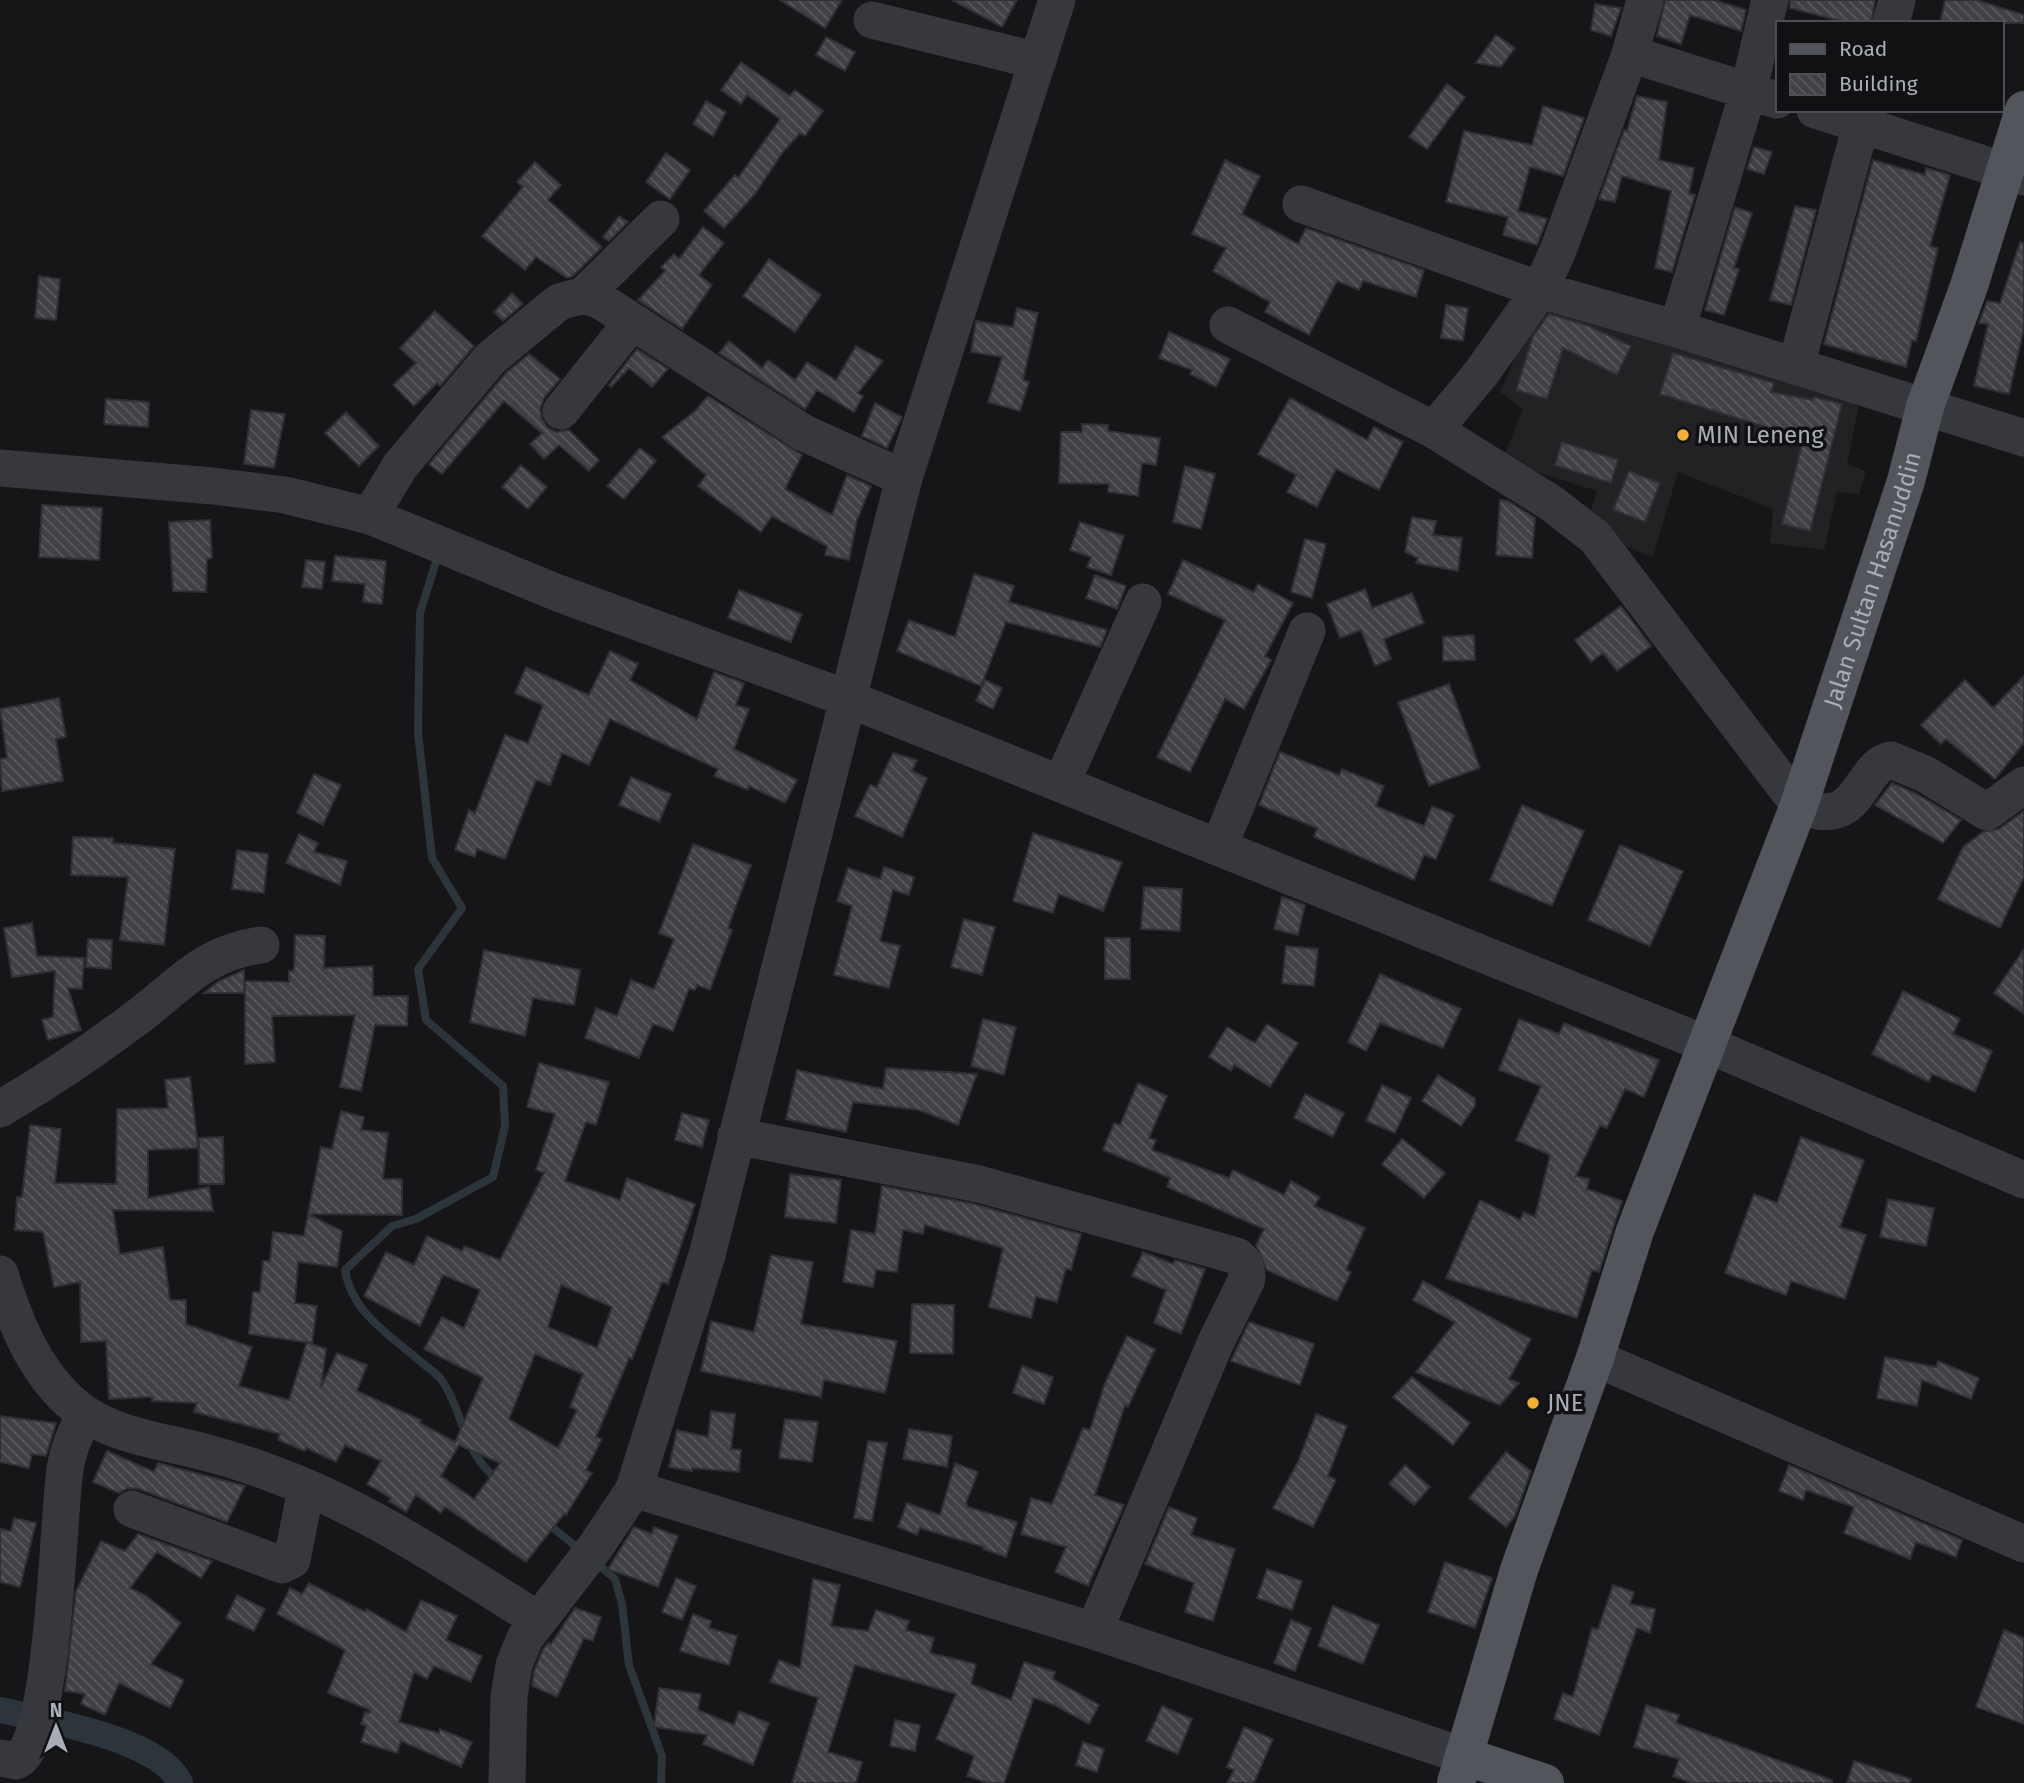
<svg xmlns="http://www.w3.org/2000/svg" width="2024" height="1783" viewBox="0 0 2024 1783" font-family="'Fira Sans',sans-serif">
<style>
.built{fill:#222225}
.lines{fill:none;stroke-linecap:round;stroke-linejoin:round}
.stream{stroke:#2c353c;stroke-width:8}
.canal{stroke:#2c353c;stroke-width:26}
.building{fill:url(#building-back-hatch);stroke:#303034;stroke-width:2;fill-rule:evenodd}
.minor{stroke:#37383d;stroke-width:37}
.major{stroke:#53555c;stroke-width:38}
.poi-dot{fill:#f2b134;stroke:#111113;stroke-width:2.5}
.labels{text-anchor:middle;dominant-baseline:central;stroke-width:7;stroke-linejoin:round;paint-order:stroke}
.poi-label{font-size:24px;fill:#a8adb8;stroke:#111113;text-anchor:start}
.street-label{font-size:24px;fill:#a8adb8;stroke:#111113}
</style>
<defs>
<pattern id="building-back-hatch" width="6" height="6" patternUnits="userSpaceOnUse" patternTransform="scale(1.75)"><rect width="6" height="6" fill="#404145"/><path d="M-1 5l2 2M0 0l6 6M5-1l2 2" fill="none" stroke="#595a5e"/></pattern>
</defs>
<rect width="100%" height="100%" fill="#161618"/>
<path class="built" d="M1544 292 1861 394 1847 464 1866 471 1859 494 1837 492 1824 550 1770 543 1773 509 1678 472 1653 557 1602 537 1590 513 1597 491 1502 461 1523 409 1500 392Z"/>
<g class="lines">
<path class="stream" d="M438 555 420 613 418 732 432 858 462 908 418 969 426 1020 503 1086 505 1126 493 1177 416 1219 392 1226 345 1270C352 1313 390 1335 421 1362 427 1367 436 1373 441 1379 464 1411 463 1456 499 1480
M545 1521 581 1551
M594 1561 615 1579 622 1604 629 1665 662 1756 661 1783"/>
<path class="canal" d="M0 1710C44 1720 161 1739 180 1783"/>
</g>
<path class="building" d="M780 0H842L825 28Z
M952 0H1017L1002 27Z
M1665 0H1714L1746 10 1741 31 1690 15 1681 44 1657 36Z
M1790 0H1875L1871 23H1849L1790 8Z
M1945 0H1977L2024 15V23H1940Z
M1595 4 1621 8 1611 36 1591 30Z
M1496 35 1515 48 1501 67 1476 63Z
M826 37 855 52 845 71 816 55Z
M741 62 790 96 795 90 823 111 805 136 800 133 783 152 755 194 724 228 704 211 735 175 738 178 780 119 747 95 741 104 721 90Z
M1447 84 1465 97 1427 149 1409 137Z
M1637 96 1667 102 1659 160 1694 168 1689 193 1695 195 1672 272 1655 268 1671 191 1622 176 1615 202 1599 199 1624 130 1627 131Z
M706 101 726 112 713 136 693 124Z
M1543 106 1584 118 1563 176 1530 167 1518 211 1547 219 1537 245 1503 235 1508 217 1446 202 1464 131 1532 145Z
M1754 147 1772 152 1764 174 1747 169Z
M666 153 690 170 670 199 646 182Z
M1225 160 1260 176 1242 214 1298 244 1306 228 1424 270 1416 297 1363 281 1359 290 1337 281 1309 335 1265 312 1270 302 1213 271 1226 248 1192 234Z
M1873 160 1925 175 1926 168 1950 175 1930 246 1938 248 1916 341 1912 340 1906 367 1824 344Z
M535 162 561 185 548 200 602 247 573 276 567 278 536 257 525 270 482 236 523 187 517 182Z
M1795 206 1816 210 1791 305 1770 300Z
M1735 207 1752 213 1734 268 1739 269 1724 315 1705 310Z
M619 216 628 222 609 241 603 237Z
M703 227 724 243 699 275 712 285 682 329 638 300 665 271 661 267 674 254 679 259Z
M2020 242 2024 243V328L2009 394 1974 386 1988 324 1979 323 1987 301 2000 303Z
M769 259 821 295 795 332 743 296Z
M39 276 60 279 56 320 35 318Z
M512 293 523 304 503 321 494 312Z
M1446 305 1468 308 1463 341 1441 338Z
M1017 308 1038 313 1023 380 1029 382 1020 411 988 402 1002 357 971 352 976 321 1013 327Z
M435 311 474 346 440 386 437 383 414 406 393 385 416 363 400 348Z
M1549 314 1589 326 1631 346 1617 375 1563 348 1547 399 1516 390 1533 336Z
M1169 332 1230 359 1216 387 1190 374 1192 370 1159 358Z
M729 341 762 368 768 360 795 380 807 362 836 380 856 346 883 361 858 393 863 396 854 412 817 390 805 409 719 353Z
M637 349 668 369 652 387 629 368 611 387 609 385Z
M1673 353 1774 383 1771 392 1813 400 1814 397 1842 404 1810 531 1782 524 1804 436 1775 430 1660 394Z
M529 354 560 379 544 398 540 409 542 419 548 428 557 432 569 430 599 460 589 471 559 445 544 459 530 444 542 433 504 401 442 474 429 464 506 373Z
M708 396 802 455 785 489 832 515 847 475 871 486 857 520 849 560 825 555 827 546 772 516 761 532 698 486 706 475 662 437 695 411Z
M1290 398 1367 440 1374 427 1403 442 1379 490 1336 469 1317 507 1287 492 1296 475 1258 454Z
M106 399 149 402 148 427 104 424Z
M875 403 902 417 887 448 862 436Z
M251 410 285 414 274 468 244 464Z
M346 412 379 446 359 466 325 433Z
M1082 424 1108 425V431L1160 438 1156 465 1142 463 1138 496 1108 492 1109 484 1059 483 1061 432H1082Z
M1562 442 1618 460 1611 483 1555 465Z
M640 448 656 461 624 499 607 486Z
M521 465 547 487 528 509 502 487Z
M1185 466 1215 474 1201 529 1173 522Z
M1629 471 1660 483 1645 522 1613 510Z
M1500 500 1508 501 1535 518 1532 558 1496 555Z
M42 505 102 508 99 560 39 557Z
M1412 517 1436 521 1433 535 1462 538 1458 571 1416 563 1418 558 1405 552Z
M210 520 212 558 207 559 206 592 173 591 169 522Z
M1080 522 1124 536 1111 575 1087 567 1091 557 1070 550Z
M1305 539 1326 544 1312 598 1291 592Z
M335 556 386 561 382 604 363 602 365 584 332 581Z
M306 560 325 562 322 589 302 587Z
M1183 560 1254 592 1258 584 1293 603 1265 656 1271 660 1244 709 1225 699 1190 772 1157 757 1225 620 1168 594Z
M974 574 1014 586 1009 602 1107 630 1100 647 1006 622 981 686 897 651 909 620 955 637Z
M1095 575 1126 586 1117 609 1086 598Z
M1365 589 1372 608 1412 593 1424 623 1384 639 1391 659 1375 666 1361 630 1340 638 1327 604Z
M739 590 802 614 791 642 728 618Z
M1621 606 1651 646 1617 671 1603 653 1591 662 1575 640Z
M1474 635 1475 660 1443 661V637Z
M610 651 638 664 630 680 697 719 714 672 744 683 736 705 749 709 734 749 797 780 785 803 749 786 748 790 714 776 718 769 610 719 589 765 562 753 550 785 536 780 505 859 477 849 475 857 455 850 469 810 475 813 505 735 528 743 543 705 515 693 526 667 589 695Z
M2024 676V743L1995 779 1946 739 1941 744 1921 725 1965 680 1993 708Z
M985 680 1002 688 993 709 976 701Z
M1449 684 1480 768 1429 786 1398 702Z
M59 698 66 737 56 739 63 781 2 791 0 759 7 758 0 709Z
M1280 752 1339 775 1342 769 1384 786 1376 806 1424 826 1432 806 1454 815 1436 859 1424 855 1414 880 1314 837 1317 828 1259 805Z
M893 753 917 760 912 771 927 778 902 837 855 816 870 785 877 787Z
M314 774 341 785 323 825 297 813Z
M631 777 671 794 659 822 619 805Z
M1892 783 1915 793 1961 820 1943 843 1875 805Z
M1522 805 1584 831 1552 906 1490 880Z
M2024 811V877L2000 928 1938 899 1963 847 1983 832 1999 829Z
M1033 833 1122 862 1103 911 1059 894 1053 913 1013 901Z
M299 834 318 843 314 852 347 861 340 885 286 863Z
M73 837 113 838V843L175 849 164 945 120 940 128 877 71 875Z
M693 844 751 865 728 928 732 930 710 990 697 985 695 990 689 989 673 1031 653 1024 639 1058 585 1038 596 1008 617 1016 631 980 654 989 674 939 659 933Z
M1620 845 1683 871 1650 946 1588 920Z
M237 850 268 854 264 893 232 889Z
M884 867 914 877 909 895 893 890 880 941 900 946 889 988 834 975 852 906 837 901 848 868 880 879Z
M1144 887 1182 889 1180 931 1141 929Z
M1282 897 1305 905 1298 935 1274 929Z
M964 919 995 927 982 975 951 967Z
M32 923 37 956 84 958 82 989 68 988 81 1030 48 1040 42 1020 53 1017 55 971 12 977 4 928Z
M295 935 325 936 324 968 373 966V996H408L407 1026 375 1025 361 1091 340 1087 355 1015 272 1016 275 1062 245 1064V981L289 982V971H294Z
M1105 938H1130V979H1105Z
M88 939 112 940 111 969 86 967Z
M1286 946 1318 949 1314 986 1282 983Z
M2024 949V1014L1994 993Z
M484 950 580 970 574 1005 533 998 525 1036 470 1022Z
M244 970V993H204L219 981Z
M1380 974 1461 1009 1443 1048 1380 1023 1366 1051 1348 1042Z
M1903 991 1960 1019 1953 1034 1992 1051 1975 1092 1932 1074 1929 1082 1872 1054Z
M983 1019 1016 1027 1004 1075 971 1066Z
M1519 1019 1559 1034 1564 1023 1659 1060 1644 1097 1625 1089 1607 1128 1600 1125 1576 1176 1589 1179 1587 1189 1622 1201 1599 1272 1592 1270 1577 1318 1446 1278 1480 1200 1520 1220 1524 1212 1535 1217 1550 1155 1516 1140 1541 1086 1499 1070Z
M1267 1024 1298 1043 1270 1087 1234 1065 1231 1071 1209 1057 1227 1027 1255 1043Z
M539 1063 609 1082 596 1125 586 1122 565 1181 620 1200 627 1178 695 1204 668 1284 662 1282 632 1359 629 1358 596 1437 602 1439 586 1470 592 1473 566 1515 564 1514 526 1562 445 1507 441 1513 416 1495 406 1512 389 1501 391 1498 367 1484 381 1461 345 1445 336 1462 306 1448 305 1451 278 1440 280 1434 194 1412 197 1403 152 1401V1397L109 1399 106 1341 81 1342 80 1282 54 1287 43 1232 15 1230 17 1197H22L30 1125 61 1129 55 1183 116 1184 117 1109 168 1108 165 1080 190 1077 198 1148 148 1150V1198L209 1187 213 1211 113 1210 120 1254 163 1247 170 1300H186V1324L252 1347 239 1386 289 1400 307 1342 326 1349 321 1387 337 1353 367 1365 357 1391 421 1420 420 1423 455 1442 483 1378 424 1349 442 1317 464 1328 480 1290 443 1275 420 1326 364 1296 386 1252 414 1265 427 1236 462 1251 464 1246 500 1260 544 1173 536 1170 555 1114 527 1107ZM561 1285 612 1307 597 1348 548 1327ZM535 1354 583 1374 570 1407 577 1410 558 1448 509 1419ZM459 1445 500 1463 474 1499 441 1476Z
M886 1068 977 1074 958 1125 919 1110 853 1102 846 1132 786 1119 797 1070 883 1089Z
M1438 1075 1475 1098V1106L1461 1126 1422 1101Z
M1138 1083 1167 1096 1149 1138 1156 1140 1152 1150 1229 1178 1233 1170 1284 1195 1291 1181 1320 1197 1314 1206 1365 1228 1346 1270 1351 1272 1337 1301 1267 1270 1256 1245 1264 1229 1167 1187 1170 1178 1103 1150 1114 1123 1120 1125Z
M1382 1085 1411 1098 1395 1133 1366 1121Z
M1305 1094 1344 1113 1333 1137 1294 1118Z
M341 1111 364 1117 361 1130 388 1133 383 1179H402V1215L308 1214 321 1147 332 1149Z
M682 1113 709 1120 702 1147 675 1140Z
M223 1137 224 1184H199V1138Z
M1801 1137 1864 1160 1840 1227 1866 1235 1845 1299 1791 1281 1786 1295 1725 1273 1754 1194 1777 1203Z
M1402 1139 1445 1173 1424 1198 1382 1164Z
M790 1174 841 1180 836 1223 785 1217Z
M882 1186 974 1204 1081 1234 1071 1270 1066 1268 1057 1302 1036 1297 1031 1318 989 1307 1003 1248 925 1225 923 1234 903 1230 897 1272 876 1270 873 1287 843 1282 851 1230 875 1234Z
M1888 1199 1934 1208 1926 1246 1880 1237Z
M308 1214 342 1231 337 1267 298 1262 295 1303 317 1306 312 1343 249 1334 253 1292H260L263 1261H270L273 1232 304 1236Z
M1143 1252 1173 1264 1175 1260 1205 1269 1181 1334 1154 1323 1166 1290 1132 1276Z
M771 1255 813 1262 801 1324 897 1341 885 1393 824 1380 821 1397 701 1371 711 1321 754 1332Z
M1423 1281 1531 1339 1509 1379 1519 1383 1500 1405 1416 1372 1455 1322 1413 1300Z
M912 1304 954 1305 953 1354 910 1353Z
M1249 1322 1314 1344 1300 1385 1231 1361Z
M1127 1336 1155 1349 1128 1407 1125 1405 1095 1495 1124 1505 1088 1586 1055 1572 1066 1547 1021 1534 1031 1498 1052 1504 1083 1428 1090 1430 1105 1383Z
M1885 1357 1936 1367 1938 1361 1979 1378 1971 1399 1922 1380 1917 1406 1877 1398Z
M1022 1366 1053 1377 1044 1404 1013 1393Z
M1412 1377 1470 1423 1453 1445 1393 1397Z
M711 1411 735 1414 731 1449 741 1450 739 1472 692 1468V1471L669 1467 677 1430 708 1437Z
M1316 1414 1347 1426 1328 1476 1336 1480 1313 1527 1273 1508 1298 1462Z
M0 1416 56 1423 46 1456 32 1454 29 1468 0 1462Z
M785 1419 818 1422 812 1462 779 1458Z
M909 1429 952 1436 947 1467 903 1459Z
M868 1441 887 1443 872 1521 854 1518Z
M107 1451 154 1472 158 1463 245 1486 227 1522 139 1489 128 1488 119 1493 93 1482Z
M1506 1452 1531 1471 1515 1516 1506 1527 1469 1498Z
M955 1463 978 1472 966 1503 968 1507 1017 1522 1006 1557 983 1549 984 1547 920 1528 917 1535 898 1527 907 1503 940 1515Z
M1405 1465 1430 1487 1414 1505 1389 1484Z
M1789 1465 1962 1540 1956 1557 1916 1542 1910 1559 1844 1533 1854 1507 1806 1490 1803 1500 1779 1491Z
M1169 1507 1197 1518 1191 1535 1235 1549 1213 1621 1185 1612 1194 1583 1145 1564Z
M14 1518 36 1523 20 1587 0 1582V1529L11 1531Z
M634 1527 652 1534 654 1527 678 1536 658 1587 608 1569Z
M138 1534 212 1561 201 1578 157 1552 130 1588 145 1595 181 1623 151 1664 184 1680 170 1708 119 1683 105 1715 81 1704 85 1694 65 1691 76 1591 101 1541 125 1551Z
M1445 1562 1492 1578 1475 1628 1428 1612Z
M1267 1569 1302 1581 1292 1610 1257 1598Z
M676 1578 696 1586 682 1620 662 1612Z
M813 1579 840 1585 831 1626 868 1631 876 1610 909 1621 906 1630 934 1638 930 1653 976 1664 971 1684 1011 1700 1024 1662 1055 1672 1053 1679 1099 1705 1089 1724 1054 1705 1034 1698 1004 1783H988L967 1776 974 1756 936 1739 956 1694 855 1665 828 1752 862 1762 856 1783H792L818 1698 770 1682 779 1660 800 1668Z
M309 1583 365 1612 367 1609 406 1632 421 1600 457 1616 446 1640 482 1656 471 1682 434 1666 427 1679 414 1672 399 1722 439 1733 440 1729 472 1742 461 1767 401 1741 397 1753 361 1742 366 1726 361 1724 365 1712 369 1713 370 1710 328 1693 345 1650 277 1614 290 1588 302 1594Z
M1613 1585 1634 1592 1630 1604 1655 1609 1650 1633 1637 1628 1599 1735 1554 1719 1563 1693 1573 1697 1592 1628 1598 1629Z
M237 1595 265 1609 254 1631 226 1618Z
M1333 1606 1379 1625 1363 1664 1318 1646Z
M575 1608 601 1617 593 1641 584 1638 557 1697 532 1686 534 1671 543 1649 548 1643 551 1644Z
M693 1614 711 1621 709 1628 737 1636 729 1665 680 1651Z
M1291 1620 1311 1628 1295 1671 1274 1663Z
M2004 1630 2024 1638V1724L1976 1707Z
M659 1688 701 1694 698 1710 734 1725 739 1711 769 1723 753 1765 703 1744 707 1735 654 1727Z
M1646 1705 1679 1715 1676 1723 1832 1780V1783H1692L1673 1776 1679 1759 1634 1747Z
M1162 1706 1192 1719 1178 1754 1146 1741Z
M895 1720 920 1725 915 1751 890 1746Z
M1244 1727 1273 1739 1254 1783H1227L1234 1770 1227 1767Z
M1083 1742 1104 1749 1097 1772 1076 1765Z
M1854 1761 1911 1779 1910 1783H1847Z"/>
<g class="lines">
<path class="minor" d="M1645 0 1630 54 1777 100
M872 20 1038 61
M1891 23 1897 0
M1815 110 2024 177
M1301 204 1540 290 1559 248 1630 54
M584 295 661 219
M1228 325 1434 430 1482 372 1540 290 1677 329 2024 438
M1677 329 1748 92 1770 0
M1796 366 1865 110
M561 411 632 322
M1434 430 1551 503 1595 537 1799 805C1861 833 1858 766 1891 760L1925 774 1987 812 2024 785
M0 468 213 486 285 495 370 516 558 593 846 698 1061 784 1706 1044 2024 1180
M370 516 400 466 491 358 559 302 584 295 601 301 804 433 904 478
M1061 784 1143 602
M1219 847 1307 631
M0 1109C48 1081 94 1050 139 1016 182 983 204 953 261 945
M736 1136 979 1184 1237 1256C1245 1263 1247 1268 1247 1279L1215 1344 1094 1631
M0 1274C16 1326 39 1383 87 1415 123 1438 168 1442 208 1453 230 1459 252 1466 273 1474 367 1508 453 1567 537 1619
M1595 1358 2024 1544
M634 1489 707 1255 904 478 1057 0
M132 1509 282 1565 292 1560 306 1489
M0 1758 16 1761C54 1748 58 1514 65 1469 68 1449 76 1432 85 1414
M507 1783 509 1697 514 1665 525 1638 596 1546 634 1489 1094 1631 1464 1756"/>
<g class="major">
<path d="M1464 1756 1545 1783"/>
<path id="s1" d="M1456 1783 1519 1570 1595 1358 1635 1231 1799 805 1906 481 1925 407 1969 286 2024 110"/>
</g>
</g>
<g class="poi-dot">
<circle cx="1683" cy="435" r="7"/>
<circle cx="1533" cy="1403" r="7"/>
</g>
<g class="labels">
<g class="poi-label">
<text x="1697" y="435">MIN Leneng</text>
<text x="1547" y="1403">JNE</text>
</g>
<g class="street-label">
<text stroke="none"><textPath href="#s1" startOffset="1274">Jalan Sultan Hasanuddin</textPath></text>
</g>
</g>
<rect x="1776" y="21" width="228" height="91" fill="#111113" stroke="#4d4f55" stroke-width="2"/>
<rect x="1790" y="44" width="35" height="10" fill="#53555c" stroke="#4d4f55" stroke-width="2"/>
<text x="1839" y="56" font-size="21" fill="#a8adb8">Road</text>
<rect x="1790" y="74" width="35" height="21" fill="url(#building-back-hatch)" stroke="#4d4f55" stroke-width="2"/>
<text x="1839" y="91" font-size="21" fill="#a8adb8">Building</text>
<g transform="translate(56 1727)" stroke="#111113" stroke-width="5" paint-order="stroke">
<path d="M0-5L12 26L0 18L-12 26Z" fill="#a8adb8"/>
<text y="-10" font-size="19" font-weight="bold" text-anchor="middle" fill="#a8adb8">N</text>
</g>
</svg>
